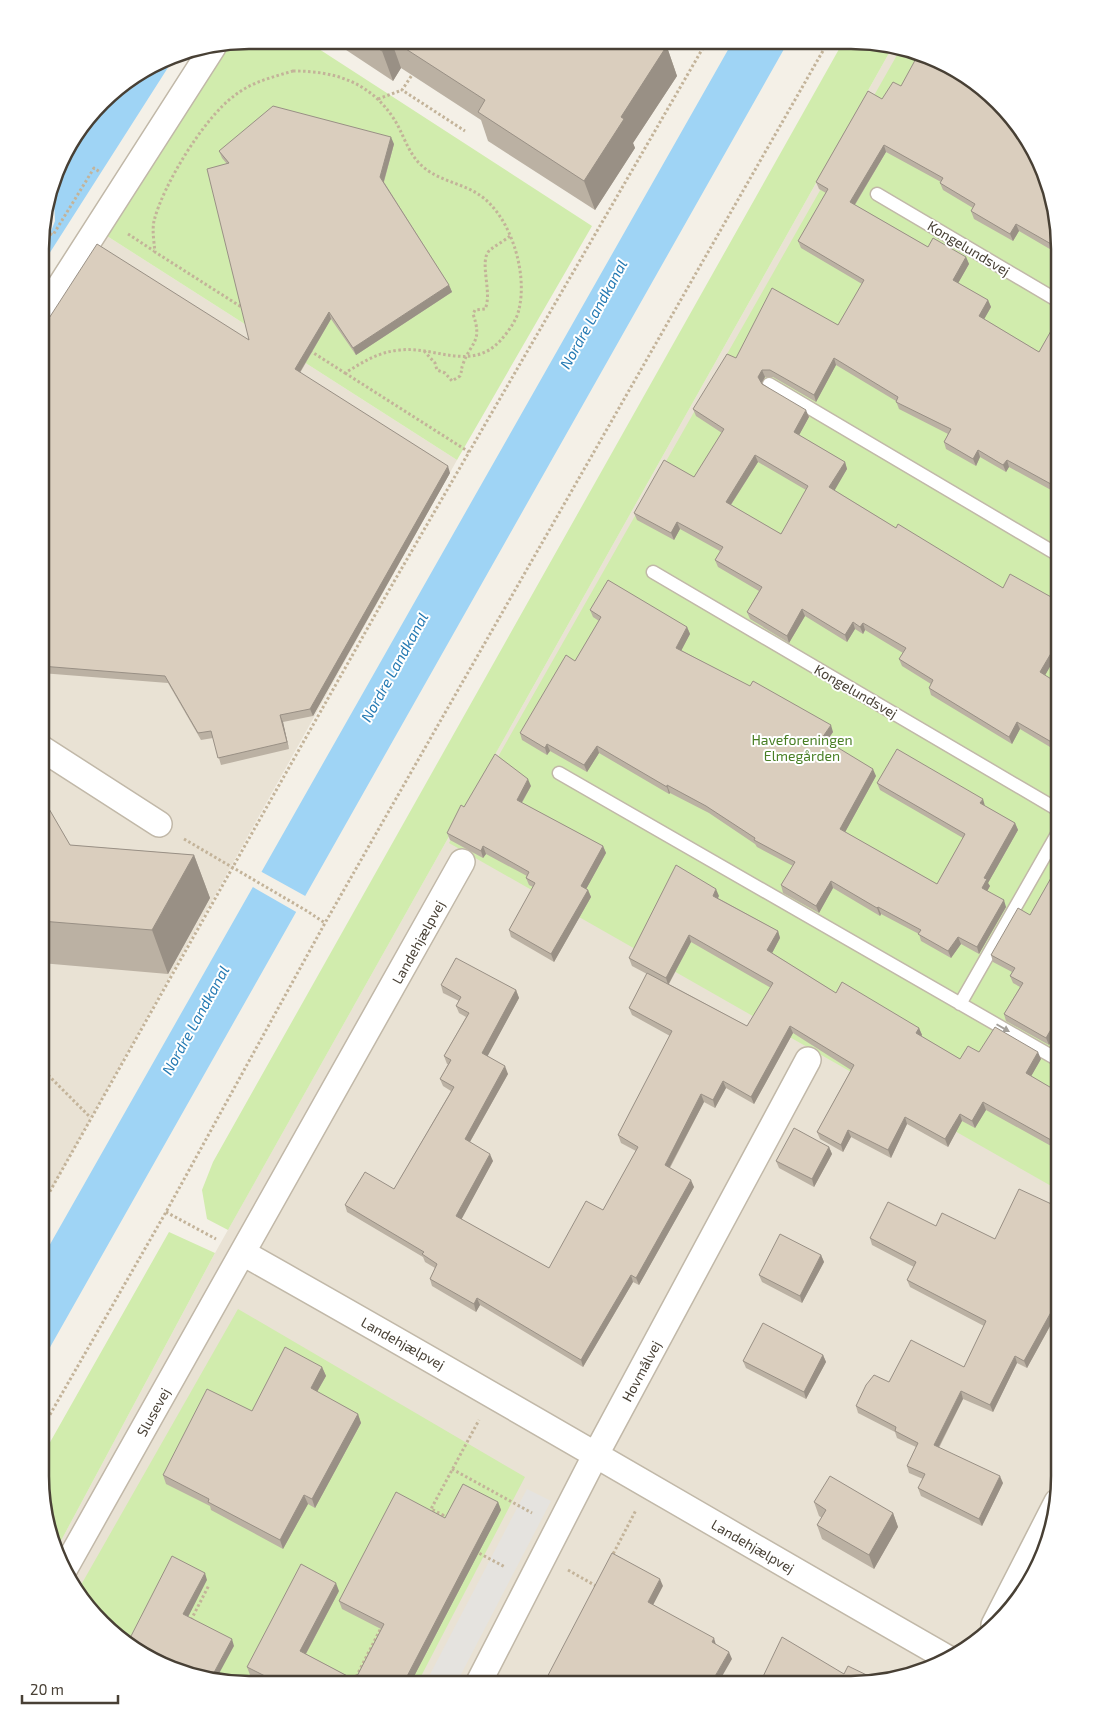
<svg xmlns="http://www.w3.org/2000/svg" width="1100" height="1725" viewBox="0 0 1100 1725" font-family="'Exo 2',sans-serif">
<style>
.residential{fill:#e9e2d4}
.green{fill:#d1ecad}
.parking{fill:#e5e3df}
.water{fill:#9fd4f5}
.pier{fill:#f4f0e7}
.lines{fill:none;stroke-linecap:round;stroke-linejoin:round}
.lane-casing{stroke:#c1b8a8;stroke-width:15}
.street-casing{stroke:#c1b8a8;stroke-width:28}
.path{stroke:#c3b399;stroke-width:3;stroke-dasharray:2.5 2.5;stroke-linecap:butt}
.lane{stroke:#fff;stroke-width:12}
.street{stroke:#fff;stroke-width:25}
.wall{fill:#bbb1a3;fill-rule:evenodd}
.shaded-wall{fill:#999085}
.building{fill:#dacebe;stroke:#999085;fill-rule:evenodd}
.oneway{fill:#a4a09a}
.labels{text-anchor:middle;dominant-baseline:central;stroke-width:4;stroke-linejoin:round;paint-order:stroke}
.street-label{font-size:14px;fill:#484035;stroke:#fff}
.park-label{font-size:14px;fill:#487e24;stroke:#fff}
.water-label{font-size:15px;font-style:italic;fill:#257ab3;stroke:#fff}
.rim{fill:none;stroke:#484035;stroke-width:2.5}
</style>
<rect width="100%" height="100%" fill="#f4f0e7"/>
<path class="residential" d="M893 46 931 56 978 83 1060 249V1490L1049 1543 1025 1592 978 1642 931 1669 851 1685 222 1683 83 1603 55 1552 215 1253Z
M107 236 457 460 40 1210 42 338Z"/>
<path class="green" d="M249 40H305L592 226 457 460 107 236 230 44Z
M843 42H878L893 46 228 1230 207 1219 202 1190 213 1162Z
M901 48 931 56 1060 249V1191L449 843Z
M169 1232 215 1253 55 1552 40 1476V1460Z
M238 1309 525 1477 417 1684 222 1683 169 1669 122 1642 83 1603 77 1592Z"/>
<path class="parking" d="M527 1489 551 1501 456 1684H425Z"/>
<path class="water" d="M733 41 788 42 40 1365V1262Z
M176 55 42 265V222L62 156 111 92 169 56Z"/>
<path class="pier" d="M51 193 54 201 55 221 50 234 42 244V222Z
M260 871 307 897 298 913 251 886Z"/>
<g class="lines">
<g class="lane-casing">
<path id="lane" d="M877 194 1060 302
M769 384 1060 556
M653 572 1060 811
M559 773 1060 1061
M960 1004 1060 829"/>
</g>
<g class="street-casing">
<path id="street" d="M42 314 213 47
M41 748 159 824
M243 1253C480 1386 713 1524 949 1659
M64 1570 462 862
M994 1625 1057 1502
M478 1684 595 1456 808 1060"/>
</g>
<path class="path" d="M293 71C335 71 370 82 394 119 403 133 408 153 421 165 438 181 459 182 478 194 510 214 528 272 519 309 517 320 508 332 500 341 471 372 435 346 400 350 378 352 363 362 345 373L155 252C154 242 152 230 154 221 163 185 204 118 234 96 251 82 273 77 293 71Z
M414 72 402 90 465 131
M378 99 402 90
M128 234 154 251
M42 236 46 232 53 235 94 168 100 172
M424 351 435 363 437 370 445 373 452 381 460 376C462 371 461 369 463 364 471 342 483 342 473 314L475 310 485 309C493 293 478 260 490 250 496 245 504 241 510 236
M345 373 469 452
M184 839 307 911 325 923
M41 1068 90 1117
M40 1209 388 592 707 41
M166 1212 216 1239
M40 1432 166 1212 325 923 828 42
M452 1469 532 1513
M440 1520 443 1515 431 1509 479 1420
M475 1551 505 1567
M611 1558 636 1510
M568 1570 596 1586
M191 1620 209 1585
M513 1677 526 1684
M354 1681 382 1626"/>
<use href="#lane" class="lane"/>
<use href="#street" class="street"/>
</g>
<path class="wall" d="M331 40 670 41 667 47 677 76 633 143 635 148 595 210 488 141 481 120 401 68 393 81Z
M868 91 1060 249V255L1019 231 1013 241 974 219 971 211 973 208 943 190 940 183 941 182 886 152 855 205 928 247 966 257 969 264 958 283 988 300 991 307 984 319 1039 352 1060 315V495L1009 467 1006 472 980 457 976 466 946 449 944 442 948 434 899 409 896 401 836 365 816 402 773 377H765L762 383 809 417 799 435 845 462 847 469 834 490 896 528 1003 588 1060 602V649L1045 675 1060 688V753L1020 729 1012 744 931 695 929 688 931 684 902 666 899 659 903 653 865 630 863 634 855 629 847 642 805 616 789 643 750 619 747 612 759 591 718 567 715 560 720 551 680 529 674 540 637 520 634 513 694 477 722 433 696 416 693 409 736 358 838 325 862 284 801 248 798 241 826 193 819 189 816 182ZM758 462 806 490 781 534 731 505Z
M394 144 384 182 449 285 452 292 356 355 331 319 300 373 450 473 313 716 283 722 289 749 221 765 213 738 201 740 168 683 41 673 42 329 249 340 227 164 222 158 219 151Z
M590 610 687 627 690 634 681 650 833 732 827 741 876 776 845 832 937 884 963 838 880 790 877 783 985 806 1015 823 1018 830 988 883 990 886 987 891 1006 907 979 954 961 944 951 958 921 941 919 934 881 914 880 916 833 888 819 913 783 893 781 885 793 866 757 847 755 844 709 813 670 793 669 794 599 753 587 772 550 751 547 755 522 740 520 733 575 661 599 621 593 617Z
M531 786 522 803 603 846 606 853 586 889 588 890 591 897 554 962 511 937 509 930 533 887 529 885 526 878 527 876 486 854 483 858 450 840 447 833 464 807Z
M41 795 70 845 194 855 210 898 168 974 41 963Z
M1060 862V1026L1049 1045 1006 1021 1004 1014 1020 987 1013 983 1010 976 1012 972 993 962 991 955 1030 915Z
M719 896 718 898 778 931 780 938 772 953 836 993 919 1028 922 1035 921 1036 960 1059 979 1052 1041 1059 1031 1076 1060 1093V1151L986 1110 975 1128 962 1121 948 1147 907 1124 891 1158 851 1137 843 1152 820 1139 817 1132 851 1070 793 1033 754 1104 726 1088 715 1108 704 1102 670 1168 694 1187 639 1285 633 1282 583 1367 480 1305 476 1312 432 1286 430 1279 435 1268 425 1262 423 1257 347 1212 345 1205 394 1189 451 1091 443 1086 440 1079 448 1064H447L444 1056 466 1017 459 1013 456 1006 459 1001 443 993 441 985 516 990 519 998 487 1056 508 1074 470 1142 493 1161 461 1219 549 1268 603 1210 636 1151 621 1143 618 1135 670 1036 632 1015 629 1008 647 974 632 966 629 958ZM691 942 771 988 747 1026 669 984Z
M829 1147 832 1154 814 1187 779 1168 776 1161Z
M1060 1208V1308L1027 1368 1017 1363 993 1412 963 1399 939 1448 1003 1483 982 1526 921 1496 918 1488 923 1479 909 1473 907 1466 916 1447 897 1438 895 1432 858 1413 856 1406 889 1382 964 1367 984 1326 910 1287 907 1280 914 1267 872 1245 870 1238 936 1226 995 1239Z
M821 1255 824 1262 802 1303 762 1282 759 1275Z
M823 1355 826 1362 806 1399 746 1368 743 1361Z
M322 1367 326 1376 317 1392 358 1414 361 1423 315 1508 308 1504 283 1549 211 1510 210 1506 166 1484 163 1475 252 1411Z
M498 1502 501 1510 410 1684 266 1683 250 1675 247 1667 339 1591 306 1654 355 1680 381 1629 342 1609 339 1601 445 1518Z
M814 1502 893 1513 898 1527 874 1569 822 1539 817 1525 822 1518 819 1516Z"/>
<path class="shaded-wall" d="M389 40H391L401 68 393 81 382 51Z
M649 41H670L667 47 677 76 633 143 635 148 595 210 584 181 621 117Z
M391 137 394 144 383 184 380 177Z
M884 145 886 152 852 209 850 202Z
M1016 224 1019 231 1013 241 1010 234Z
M966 257 969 264 956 287 953 280Z
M449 285 452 292 356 355 353 348Z
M988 300 991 307 982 323 979 316Z
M329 312 331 319 297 377 295 369Z
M834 358 836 365 816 402 814 395Z
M762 370 765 377 761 384 758 377Z
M806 410 809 417 797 439 794 432Z
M978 450 980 457 976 466 973 459Z
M755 455 758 462 728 509 726 502Z
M1007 460 1009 467 1006 472 1003 465Z
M845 462 847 469 832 495 829 487Z
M448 466 450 473 313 716 310 709Z
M677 522 680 529 674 540 671 533Z
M802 609 805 616 789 643 787 636Z
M853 622 855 629 847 642 845 635Z
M863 623 865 630 863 634 860 627Z
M687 627 690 634 679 655 676 648Z
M1060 638V649L1043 679 1040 672Z
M280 715 283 722 289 749 287 742Z
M1017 722 1020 729 1012 744 1009 737Z
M831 725 833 732 824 745 822 738Z
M547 744 550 751 547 755 545 748Z
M597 746 599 753 587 772 584 765Z
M873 769 876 776 843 836 840 829Z
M528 779 531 786 519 807 517 800Z
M667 785 670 793 669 794 667 787Z
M983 799 985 806 980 803Z
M1015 823 1018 830 988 883 990 886 985 895 982 888 984 878Z
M483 846 486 854 483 858 481 851Z
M603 846 606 853 584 893 581 886Z
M194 855 210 898 168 974 152 930Z
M831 881 833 888 819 913 816 906Z
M716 889 719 896 715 903 713 896Z
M588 890 591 897 554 962 551 954Z
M1004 900 1006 907 979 954 977 947Z
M878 907 881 914 880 916 877 908Z
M778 931 780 938 770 957 767 950Z
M689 935 691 942 668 985 666 978Z
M958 937 961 944 951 958 948 951Z
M516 990 519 998 485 1061 482 1053Z
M1057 1019 1060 1026 1049 1045 1046 1038Z
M790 1026 793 1033 754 1104 751 1097Z
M919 1028 922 1035 919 1040 916 1033Z
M1038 1052 1041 1059 1029 1080 1026 1073Z
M505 1066 508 1074 467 1147 465 1139Z
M723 1081 726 1088 715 1108 713 1100Z
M701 1094 704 1102 667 1172 665 1165Z
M983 1102 986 1110 975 1128 972 1121Z
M960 1114 962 1121 948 1147 945 1139Z
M905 1117 907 1124 891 1158 888 1150Z
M848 1130 851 1137 843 1152 841 1145Z
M829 1147 832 1154 814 1187 812 1179Z
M490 1154 493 1161 459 1224 456 1216Z
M40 1170 46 1186 40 1196Z
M691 1180 694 1187 639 1285 636 1278Z
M821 1255 824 1262 802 1303 800 1296Z
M631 1275 633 1282 583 1367 581 1360Z
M1060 1296V1308L1027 1368 1024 1361Z
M477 1298 480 1305 476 1312 474 1304Z
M823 1355 826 1362 806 1399 804 1392Z
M1015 1356 1017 1363 993 1412 990 1405Z
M322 1367 326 1376 314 1397 311 1388Z
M961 1391 963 1399 936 1452 934 1445Z
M358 1414 361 1423 315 1508 312 1499Z
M1000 1476 1003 1483 982 1526 979 1519Z
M304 1495 308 1504 283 1549 280 1540Z
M498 1502 501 1510 410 1684H403Z
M893 1513 898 1527 874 1569 869 1555Z
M205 1573 207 1580 186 1621 183 1614Z
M660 1579 663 1586 651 1609 648 1602Z
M336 1583 339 1591 303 1659 300 1651Z
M714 1638 716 1645 712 1642Z
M232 1639 234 1646 215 1681 210 1680Z
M729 1652 732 1659 717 1685H710Z"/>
<path class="building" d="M365 40H389L382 51Z
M392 40 658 41 666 47 621 117 624 119 584 181 478 112 485 100Z
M919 53 931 56 978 83 1017 122 1044 169 1060 249 1016 224 1010 234 971 211 975 204 940 183 943 178 884 145 850 202 928 247 933 238 966 257 953 280 988 300 979 316 1039 352 1060 315V489L1007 460 1003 465 978 450 973 459 944 442 951 429 896 402 898 397 834 358 814 395 770 370H762L758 377 762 384 806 410 794 432 845 462 829 487 896 528 898 524 1003 588 1010 574 1060 602V638L1040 672 1056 682 1054 684 1060 688V747L1017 722 1009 737 929 688 933 680 899 659 906 648 863 623 860 627 853 622 845 635 802 609 787 636 747 612 762 587 715 560 723 547 677 522 671 533 634 513 664 460 694 477 724 429 693 409 727 354 736 358 772 288 838 325 864 280 798 241 828 189 816 182 868 91 882 99 893 82 901 86ZM755 455 808 486 781 534 726 502Z
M273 106 391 137 380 177 449 285 353 348 329 312 295 369 448 466 310 709 280 715 287 742 218 758 211 731 198 733 165 676 41 666 42 329 97 244 249 340 207 169 229 163 219 151Z
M608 580 687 627 676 648 750 686 753 681 831 725 822 738 873 769 840 829 937 884 965 834 877 783 897 749 983 799 980 803 1015 823 984 878 987 879 982 888 1004 900 977 947 958 937 948 951 918 934 921 930 878 907 877 908 831 881 816 906 781 885 795 862 754 840 755 838 706 806 667 785V787L597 746 584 765 547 744 545 748 520 733 566 655 575 661 601 617 590 610Z
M495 754 528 779 517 800 603 846 581 886 588 890 551 954 509 930 535 883 526 878 529 872 483 846 481 851 447 833 461 805 464 807Z
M41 795 70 845 194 855 152 930 41 921Z
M1060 862V946L1058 948 1060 949V1021L1057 1019 1046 1038 1004 1014 1023 983 1010 976 1015 968 991 955 1018 908 1030 915Z
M676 865 716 889 713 896 778 931 767 950 836 993 842 982 919 1028 916 1033 960 1059 968 1046 979 1052 995 1027 1038 1052 1026 1073 1060 1093V1145L983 1102 972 1121 960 1114 945 1139 905 1117 888 1150 848 1130 841 1145 817 1132 854 1065 790 1026 751 1097 723 1081 713 1100 701 1094 665 1165 691 1180 636 1278 631 1275 581 1360 477 1298 474 1304 430 1279 437 1264 422 1254 424 1252 345 1205 365 1172 394 1189 454 1087 440 1079 451 1060 444 1056 469 1013 456 1006 461 997 441 985 456 958 516 990 482 1053 505 1066 465 1139 490 1154 456 1216 549 1268 586 1201 603 1210 638 1147 618 1135 672 1031 629 1008 647 973 747 1026 773 983 689 935 666 978 629 958Z
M794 1128 829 1147 812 1179 776 1161Z
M1019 1189 1060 1208V1296L1024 1361 1015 1356 990 1405 961 1391 934 1445 1000 1476 979 1519 918 1488 925 1474 907 1466 918 1443 895 1431 896 1427 856 1406 866 1385 874 1375 889 1382 911 1340 964 1367 986 1321 907 1280 916 1262 870 1238 888 1202 936 1226 942 1213 995 1239Z
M780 1234 821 1255 800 1296 759 1275Z
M763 1323 823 1355 804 1392 743 1361Z
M285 1347 322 1367 311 1388 358 1414 312 1499 304 1495 280 1540 208 1502 209 1499 163 1475 207 1389 252 1411Z
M830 1476 893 1513 869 1555 817 1525 826 1510 814 1502Z
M463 1484 498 1502 403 1684 279 1683 247 1667 301 1564 336 1583 300 1651 355 1680 384 1624 339 1601 396 1492 445 1518Z
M612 1553 660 1579 648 1602 714 1638 712 1642 729 1652 710 1685 546 1684 544 1683Z
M172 1556 205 1573 183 1614 232 1639 210 1680 169 1669 122 1642 110 1630 129 1640Z
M782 1637 844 1674 848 1666 877 1680 851 1685H759Z"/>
<defs><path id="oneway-solid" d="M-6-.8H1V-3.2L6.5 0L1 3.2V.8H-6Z" transform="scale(1.25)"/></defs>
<use class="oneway" href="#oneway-solid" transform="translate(1003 1028) rotate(30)"/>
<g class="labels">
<g class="street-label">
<text transform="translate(969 248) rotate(31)">Kongelundsvej</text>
<text transform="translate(856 691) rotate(30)">Kongelundsvej</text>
<text transform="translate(418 942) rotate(-61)">Landehjælpvej</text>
<text transform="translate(403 1343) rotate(29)">Landehjælpvej</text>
<text transform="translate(641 1371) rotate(-62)">Hovmålvej</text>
<text transform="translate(153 1412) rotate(-61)">Slusevej</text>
<text transform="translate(753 1546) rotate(30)">Landehjælpvej</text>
</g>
<g class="park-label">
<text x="802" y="739">Haveforeningen<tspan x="802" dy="16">Elmegården</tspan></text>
</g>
<g class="water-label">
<text transform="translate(593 314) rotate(-61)">Nordre Landkanal</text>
<text transform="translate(394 667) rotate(-61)">Nordre Landkanal</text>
<text transform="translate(195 1020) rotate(-61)">Nordre Landkanal</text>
</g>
</g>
<path d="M0 0H1100V1725H0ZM249 49H851A200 200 0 0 1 1051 249V1476A200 200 0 0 1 851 1676H249A200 200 0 0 1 49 1476V249A200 200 0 0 1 249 49Z" fill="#fff" fill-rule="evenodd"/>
<path class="rim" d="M249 49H851A200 200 0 0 1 1051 249V1476A200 200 0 0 1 851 1676H249A200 200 0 0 1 49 1476V249A200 200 0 0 1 249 49Z"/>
<path d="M22 1695v8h96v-8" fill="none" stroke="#484035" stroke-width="2.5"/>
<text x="30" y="1695" font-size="15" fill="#484035" stroke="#ffffff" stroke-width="4" paint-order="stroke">20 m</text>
</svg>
